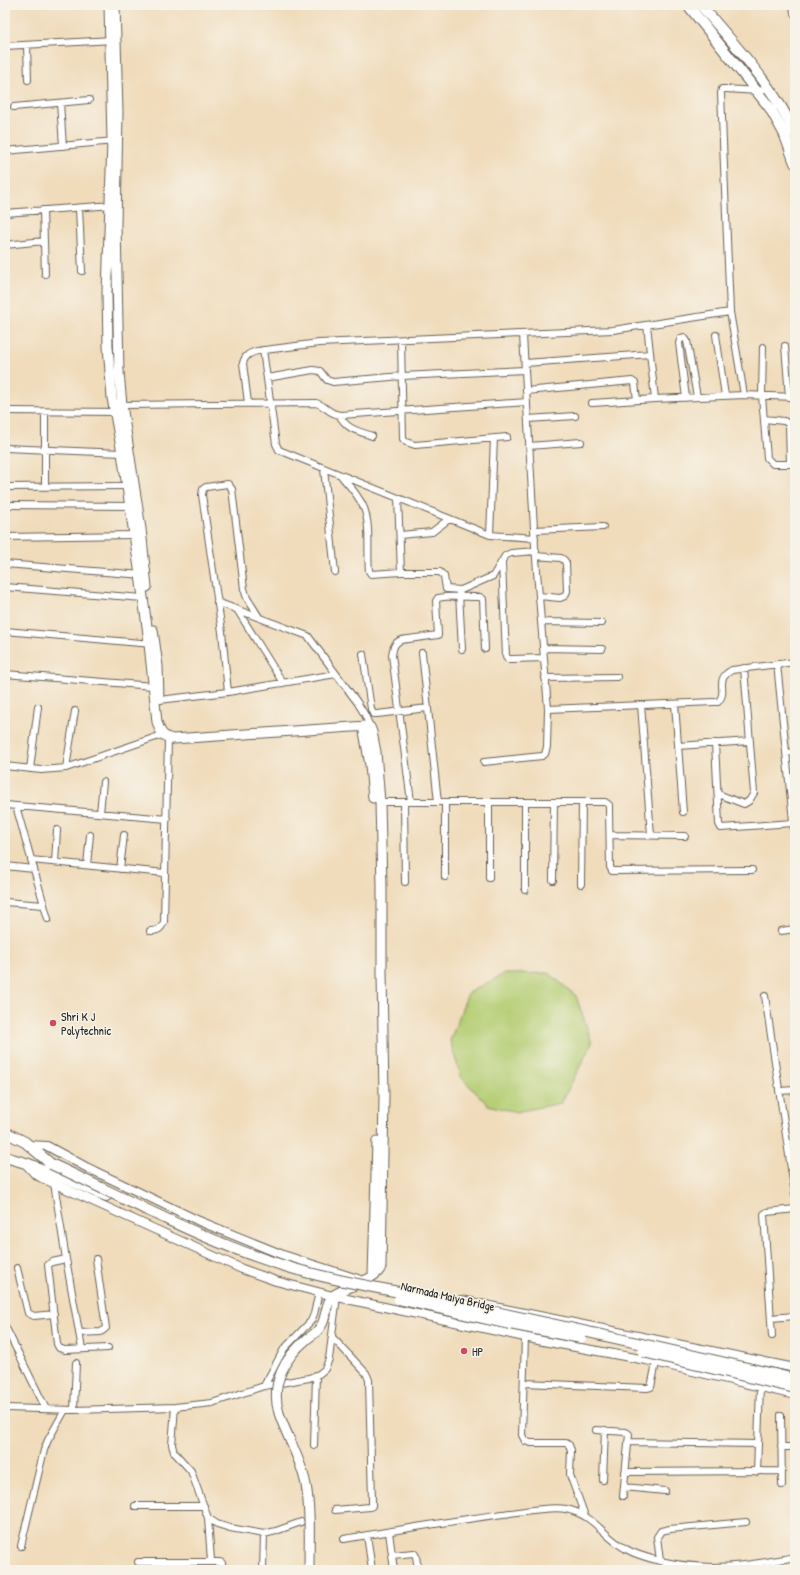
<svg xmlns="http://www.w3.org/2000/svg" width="800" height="1575" viewBox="0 0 800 1575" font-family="'Patrick Hand',sans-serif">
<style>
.green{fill:#b5ce74;stroke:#687548}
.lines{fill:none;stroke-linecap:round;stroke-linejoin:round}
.minor-casing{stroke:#665f54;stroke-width:8}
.tertiary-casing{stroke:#665f54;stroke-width:10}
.secondary-casing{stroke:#665f54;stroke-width:11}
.primary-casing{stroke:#665f54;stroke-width:12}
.trunk-casing{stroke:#665f54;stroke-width:12}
.minor{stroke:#fff;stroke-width:6}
.tertiary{stroke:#fff;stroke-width:8}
.secondary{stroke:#fff;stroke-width:9}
.primary{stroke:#fff;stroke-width:10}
.trunk{stroke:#fff;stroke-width:10}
.secondary-bridge-casing{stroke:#665f54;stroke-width:11;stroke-linecap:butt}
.trunk-bridge-casing{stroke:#665f54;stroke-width:12;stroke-linecap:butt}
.secondary-bridge{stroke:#fff;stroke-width:9}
.trunk-bridge{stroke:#fff;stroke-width:10}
.poi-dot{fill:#d1495b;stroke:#f7f3e8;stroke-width:1.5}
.labels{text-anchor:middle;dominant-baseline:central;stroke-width:3;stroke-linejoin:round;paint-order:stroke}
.poi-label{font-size:12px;fill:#1c1c1c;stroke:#f7f3e8;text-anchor:start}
.street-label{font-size:12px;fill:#1c1c1c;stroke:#f7f3e8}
</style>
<rect width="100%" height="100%" fill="#f7f3e8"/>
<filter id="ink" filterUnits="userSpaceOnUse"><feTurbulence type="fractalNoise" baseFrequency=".025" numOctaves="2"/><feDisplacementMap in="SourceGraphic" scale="8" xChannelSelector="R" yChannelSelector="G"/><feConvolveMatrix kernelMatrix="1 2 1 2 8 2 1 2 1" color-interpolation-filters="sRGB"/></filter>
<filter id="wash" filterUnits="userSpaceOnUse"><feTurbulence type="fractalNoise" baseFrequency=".012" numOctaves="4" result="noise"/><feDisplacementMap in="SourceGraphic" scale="16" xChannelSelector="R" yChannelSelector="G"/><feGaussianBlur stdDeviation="0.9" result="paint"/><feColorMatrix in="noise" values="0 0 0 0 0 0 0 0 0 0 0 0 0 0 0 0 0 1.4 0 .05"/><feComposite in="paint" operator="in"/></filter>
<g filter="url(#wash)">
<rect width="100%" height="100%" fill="#f0dcbb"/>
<path class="green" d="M549 973 576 996 592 1043 561 1103 516 1112 488 1105 461 1077 450 1041 468 993 504 974Z"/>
</g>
<g filter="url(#ink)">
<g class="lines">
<g class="minor-casing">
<path id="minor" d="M27 45 28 80
M5 46 113 40
M60 103 63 146
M14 107 89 100
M5 151 115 141
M79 208 82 271
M43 210 45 274
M5 213 113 205
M5 245 44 241
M647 325 655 399
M716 335 725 396
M401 340 403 439 406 442 415 445 507 437
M785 346 789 397
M763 347 762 396 767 458 773 464H795
M263 350 276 444 279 450 490 535 535 538
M525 363 650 354
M267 378 313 370 320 371 327 380 333 382 402 376 525 370
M526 391 632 381 635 383 637 400
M744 395 730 312 721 93 722 89H726L758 91 768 88
M686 398 679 343 681 338 684 337 687 341 697 397
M248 403 243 363C245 355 250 353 257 351L319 343 613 330 730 312
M592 403 655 399 744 395 795 397
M122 405 316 403C327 406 328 414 341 415L527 402
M5 411 117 412
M45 412V487
M339 415C348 430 356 430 372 436
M528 419 575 416
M764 419 784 421 789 424 790 464
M529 446 581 442
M5 448 122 453
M324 469 335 572
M342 477C350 486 359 496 364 508 371 527 367 550 369 571L371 574 401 572H440L444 576 446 589 461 590
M5 487 127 486
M398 498 401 572
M5 505 130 506
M534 530 603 527
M400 535 432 532 449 519
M490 535 494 438
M5 537 134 535
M536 556 561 558 564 560 566 563 567 591 565 596 560 598 539 596
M502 563 506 656 508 659H512L544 658
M5 564 143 575
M5 587 143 598
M217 602 308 636 357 702 365 715 370 727
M236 608 283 683
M541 622 602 623
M5 631 152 644
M543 648 602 649
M462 649 459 593 461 590 493 576 505 556 511 553 536 551
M422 653 438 802
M363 654 371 709 373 714H377L428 708
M777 664 795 840
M5 674 153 686
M545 678 617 677
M228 692 222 632 202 495 203 489 206 487 228 484 232 489 244 589 247 598 259 617
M159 700 228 692 336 674
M675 704 683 812
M641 705 651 835
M548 709 714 702H718C729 691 713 680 732 670L795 662
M715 743 719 824 721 828 793 823
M678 746 750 741
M786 753 795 752
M484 762 542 756 545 754 547 747 548 709 535 546 523 335
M5 766 41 770 66 768 162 735
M66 768 75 711
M30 769 38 707
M718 794 744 804 749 801 754 793 744 668
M380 802H605L609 805V809L610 867 612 871 752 870
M404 802 405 882
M411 802 392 655C393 648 394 643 401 640L438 635 436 601 438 598C451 595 466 597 480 597L483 599 485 649
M5 805 167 819
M16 806 48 919
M100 813 103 782
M610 835 685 836
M31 860 165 873
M55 862 57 830
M87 865 90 835
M5 866 34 869
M120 869 124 835
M445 877V802
M489 878V802
M553 880 554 802
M581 884 582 802
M525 890V802
M5 902 44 905
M150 931C158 931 161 929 164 922L168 738
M781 931 795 929
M765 996 795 1195
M779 1091 795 1090
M54 1183 66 1259 82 1349
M66 1259 52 1262 48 1265 57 1344 59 1348 65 1350 108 1348
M17 1268 28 1313 34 1316 54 1314
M771 1318 795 1316
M5 1326 46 1409
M79 1333 101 1332 106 1328 96 1259
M772 1336 764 1214 767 1212 795 1209
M332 1337 366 1373 369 1380 372 1501V1506L370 1507 335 1510
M525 1337 522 1435 525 1441 531 1443H566L569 1445 571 1450 570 1475 585 1516
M524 1383 647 1388 651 1387 656 1363
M264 1386 284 1349 311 1321 314 1314 319 1292
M175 1407 172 1445 174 1452 191 1471 208 1518 217 1524 230 1528 264 1534 276 1531 301 1522
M5 1408 74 1410 175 1407 212 1403 264 1386 309 1378 319 1374 325 1369 329 1359 337 1296
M74 1410 76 1363
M781 1415 782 1485
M596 1430 626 1432 629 1434 623 1496
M628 1442 758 1444
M314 1445 316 1375
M781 1447H795
M625 1472 782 1471
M757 1472 760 1387
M603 1480 605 1430
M624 1487 665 1491
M135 1506H204
M208 1518 211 1561
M389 1532 394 1570
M367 1535 372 1570
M344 1539C397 1530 450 1521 503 1514 521 1512 549 1506 566 1509 595 1515 602 1536 626 1549 636 1555 648 1558 660 1561 708 1572 748 1566 795 1557
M21 1546 44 1450 48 1440 65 1410
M392 1555 414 1553 416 1556 418 1570
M660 1561 657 1537 661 1531 670 1529 746 1522
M138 1562H220L222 1563V1570
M263 1570 264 1534"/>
</g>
<g class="tertiary-casing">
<path id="tertiary" d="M794 5 795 13
M28 1145 47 1146 86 1167 199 1221 283 1255 367 1282
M25 1163 34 1173 40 1177 242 1269 276 1281 333 1296 543 1341 646 1360 795 1395
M461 1300 795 1368"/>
</g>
<g class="secondary-casing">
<path id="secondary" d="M109 5 112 141 107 292 108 346 112 398 122 453 140 575 148 634 157 722C160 731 162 737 173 739L367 726 370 727 372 732 376 752 380 802 382 887V973L384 1097 381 1267C378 1279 346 1287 334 1295 325 1302 327 1317 321 1326 318 1332 312 1335 307 1339
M115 5 118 112 116 225 119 372 122 405 141 529 147 587
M153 630 158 666 159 699
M363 726 370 765 373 798
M373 1275 377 1141"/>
</g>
<g class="primary-casing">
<path id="primary" d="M688 5 770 108 784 133 795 163
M701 5C733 44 776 88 795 134"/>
</g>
<g class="trunk-casing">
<path id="trunk" d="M5 1132 25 1142 51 1164
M5 1157 29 1164 106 1196"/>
</g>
<use href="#minor" class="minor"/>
<use href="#tertiary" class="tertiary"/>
<use href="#secondary" class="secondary"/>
<use href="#primary" class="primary"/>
<use href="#trunk" class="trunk"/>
<g class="secondary-bridge-casing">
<path id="secondary-bridge" d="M307 1339C285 1357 270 1384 279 1413 287 1438 301 1458 306 1485 311 1513 309 1542 309 1570"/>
</g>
<g class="trunk-bridge-casing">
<path id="trunk-bridge" d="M51 1164C129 1200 205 1242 288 1267 340 1283 394 1290 448 1302 564 1326 679 1352 795 1379
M399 1299 510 1324 581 1338
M643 1352 795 1388"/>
</g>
<use href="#secondary-bridge" class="secondary-bridge"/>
<use href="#trunk-bridge" class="trunk-bridge"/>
</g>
</g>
<g class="poi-dot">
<circle cx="53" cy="1023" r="4"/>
<circle cx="464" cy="1351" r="4"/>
</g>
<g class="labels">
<g class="poi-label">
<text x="61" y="1016">Shri K J<tspan x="61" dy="14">Polytechnic</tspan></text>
<text x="472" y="1351">HP</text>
</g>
<g class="street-label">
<text transform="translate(448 1296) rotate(13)">Narmada Maiya Bridge</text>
</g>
</g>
<rect width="800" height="1575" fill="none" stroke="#f7f3e8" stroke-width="20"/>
</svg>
